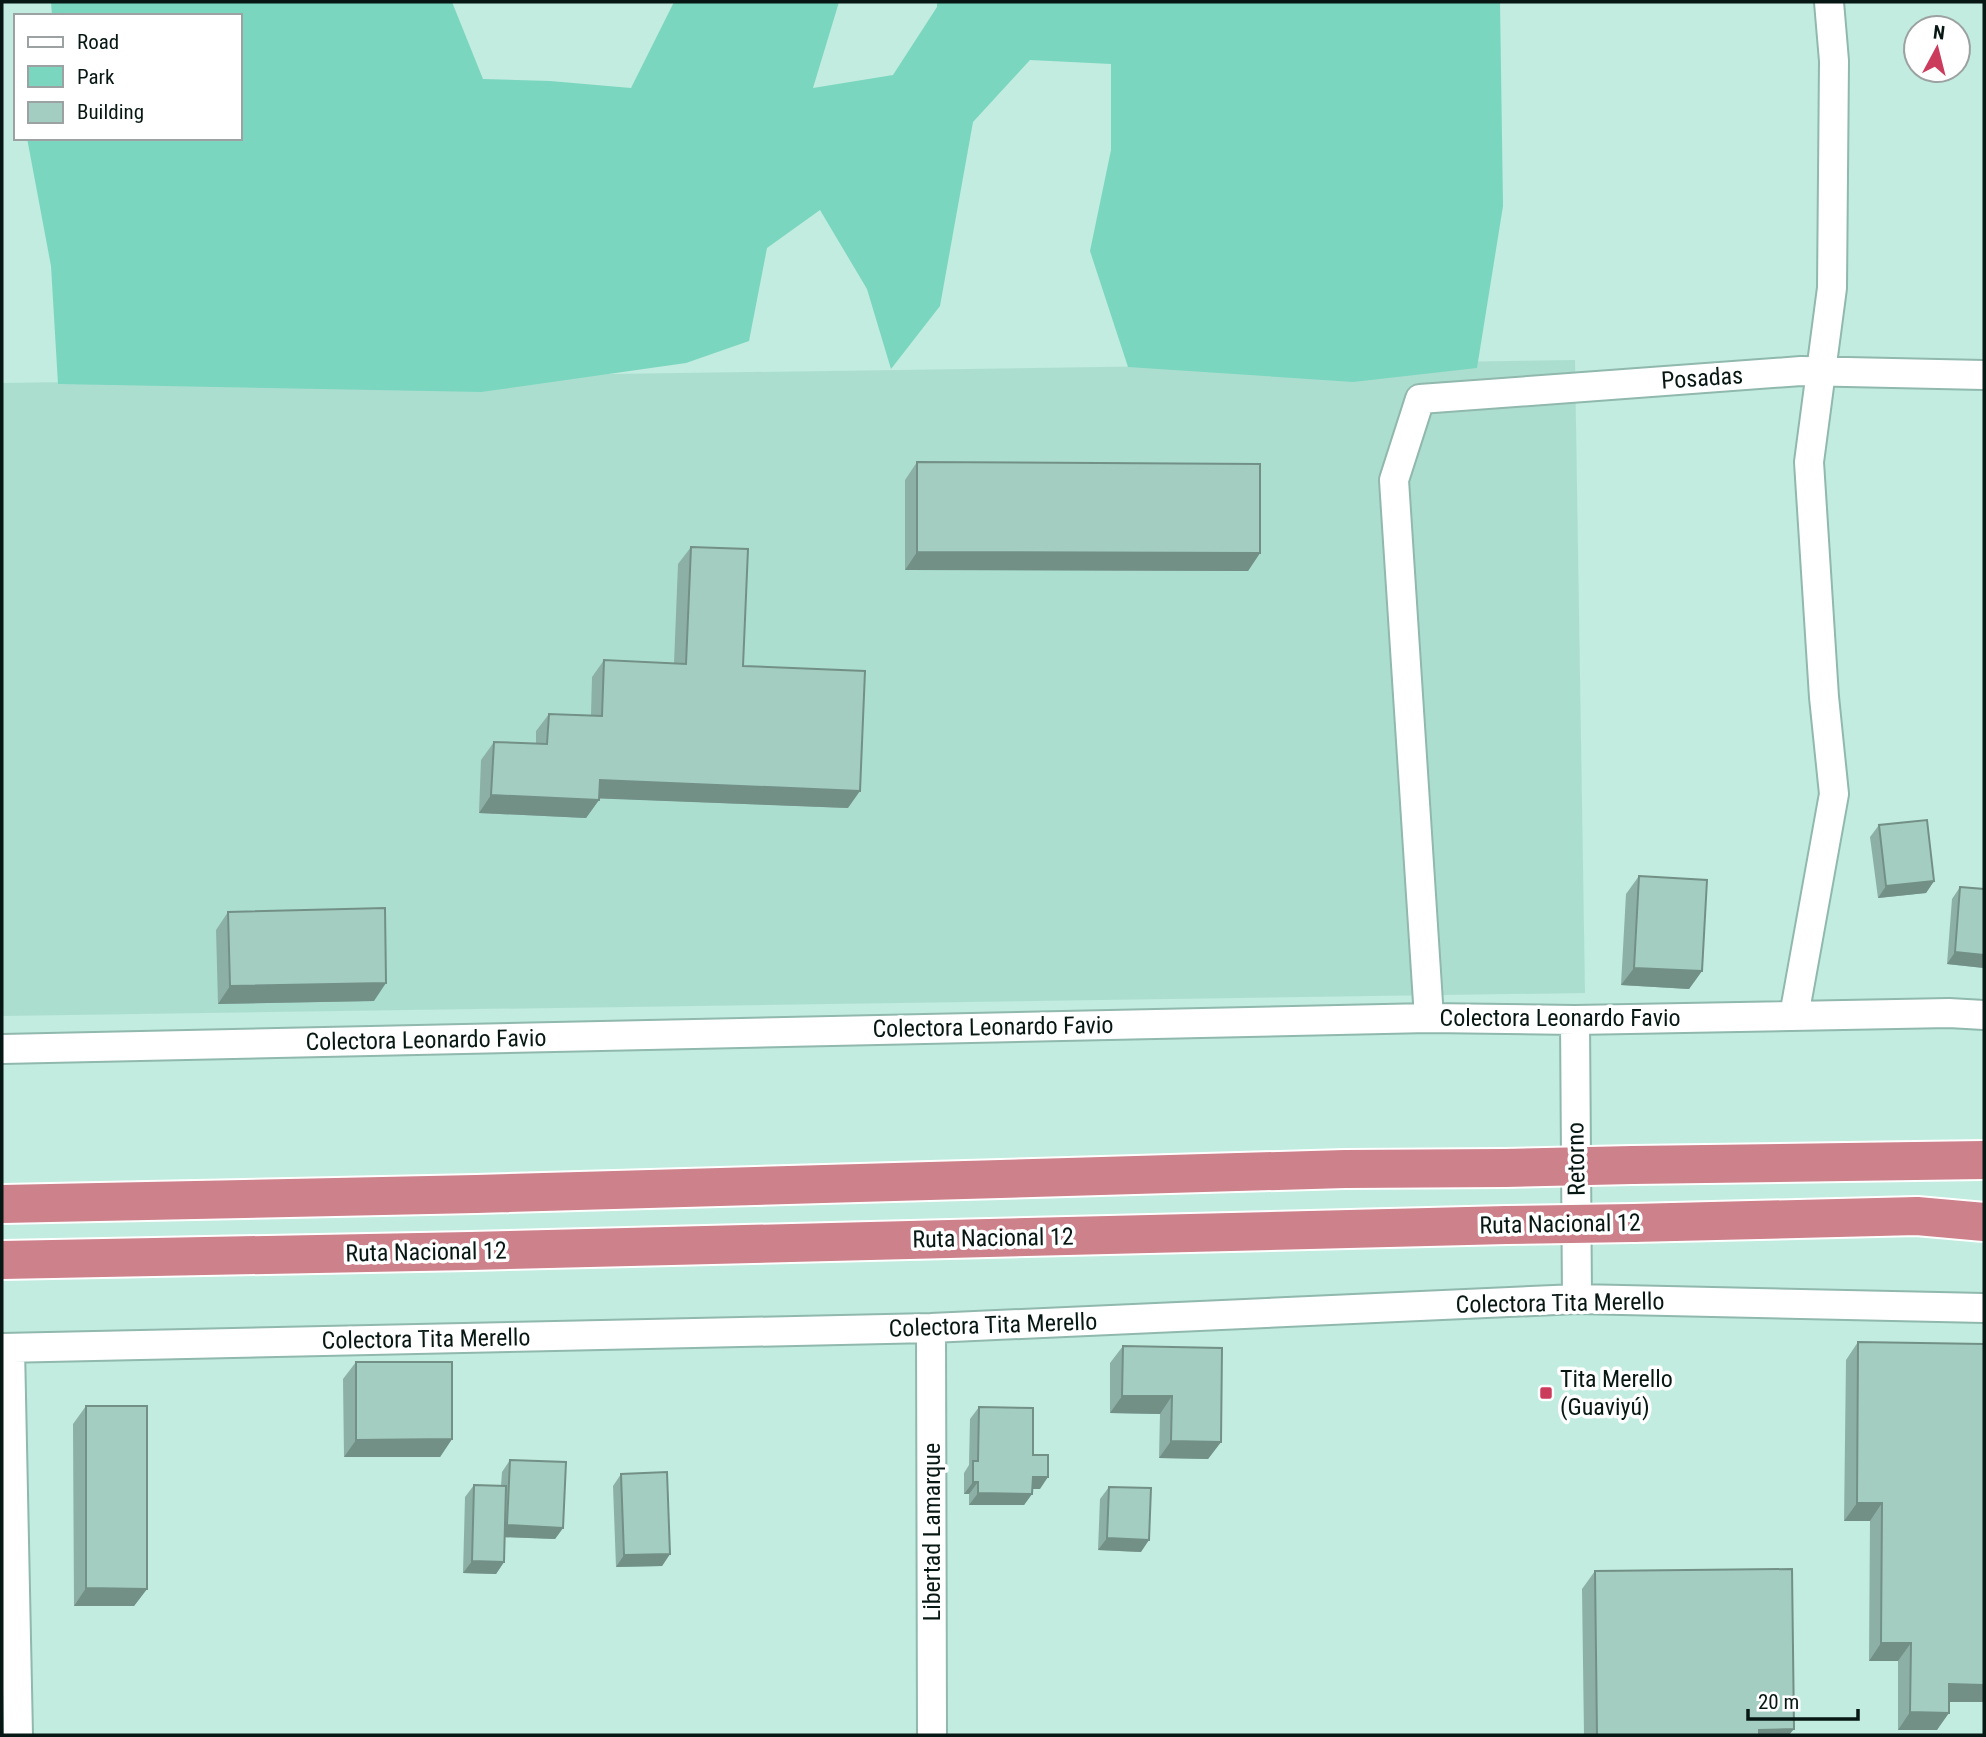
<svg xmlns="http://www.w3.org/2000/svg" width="1986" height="1737" viewBox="0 0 1986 1737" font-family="'Roboto Condensed',sans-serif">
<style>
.built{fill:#acded0}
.green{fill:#7bd6bf}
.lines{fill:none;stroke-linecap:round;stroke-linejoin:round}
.street-casing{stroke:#90b8ad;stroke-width:32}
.highway-casing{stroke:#fff;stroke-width:42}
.street{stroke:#fff;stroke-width:28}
.highway{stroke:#cd818b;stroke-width:38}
.highway-bridge-casing{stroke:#fff;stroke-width:42;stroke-linecap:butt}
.highway-bridge{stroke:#cd818b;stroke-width:38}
.wall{fill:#8db0a6}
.shaded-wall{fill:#739087}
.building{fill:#a4cdc1;stroke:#739087;stroke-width:2}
.poi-dot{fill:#cb3b5c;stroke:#fff;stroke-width:2.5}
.labels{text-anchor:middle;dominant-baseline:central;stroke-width:7;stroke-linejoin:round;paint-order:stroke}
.street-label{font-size:24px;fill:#071713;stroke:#fff}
.poi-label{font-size:24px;fill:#071713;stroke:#fff;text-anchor:start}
</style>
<rect width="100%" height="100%" fill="#c1ecdf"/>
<path class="built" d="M1575 360 1585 993 2 1016V383Z"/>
<path class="green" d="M51 2H452L483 79 550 81 631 88 674 2H839L813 88 893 75 937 7V2H1500L1503 206 1477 368 1353 382 1128 367 1090 251 1111 150V64L1030 60 973 122 940 306 891 369 867 289 820 210 767 248 749 341 686 363 481 392 58 384 51 266 27 138H240V16H52Z"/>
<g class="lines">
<g class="street-casing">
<path id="street" d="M1794 1016 1834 794 1824 697 1809 462 1832 288 1834 61 1829 2
M1429 1018 1394 480 1420 399 1801 371 1984 375
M1575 1020 1577 1299
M2 1049 1429 1018 1575 1020 1949 1013 1984 1015
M931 1328 932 1735
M2 1348 931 1328 1577 1299 1984 1308
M10 1348 18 1735"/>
</g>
<g class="highway-casing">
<path id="highway" d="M1632 1165 1984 1160
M2 1204 476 1194 1345 1169 1505 1168
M1633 1223 1917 1216 1984 1222
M2 1260 470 1251 1507 1225"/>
</g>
<use href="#street" class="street"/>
<use href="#highway" class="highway"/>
<g class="highway-bridge-casing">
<path id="highway-bridge" d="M1505 1168 1632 1165
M1507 1225 1633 1223"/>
</g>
<use href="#highway-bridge" class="highway-bridge"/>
</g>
<path class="wall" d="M917 462 1260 553 1248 571 905 570V480Z
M691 547 743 666 848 808 599 798V800L586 818 479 813 481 760 494 742 536 744V731L549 714 591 715 592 677 604 660 674 663 678 564Z
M1879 825 1934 881 1926 893 1878 898 1870 837Z
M1639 876 1702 971 1689 989 1621 985 1626 894Z
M1960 887 1984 889V968L1947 964 1952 899Z
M228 912 374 1001 218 1004 216 930Z
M1858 1342 1984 1344V1702H1949L1937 1730H1898V1661H1869L1870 1521H1844L1846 1360Z
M1123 1346 1221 1442 1208 1459 1159 1458 1160 1414 1110 1413V1363Z
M356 1362 452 1439 440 1457H344L343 1379Z
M86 1406 147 1589 134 1606H74L73 1424Z
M979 1407 1033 1455 1040 1489H1032V1494L1024 1505H969V1494H964V1473L969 1465 970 1419Z
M510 1460 563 1528 555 1539 505 1537 504 1562 496 1574 463 1573 465 1497 474 1485 501 1486 502 1472Z
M621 1474 670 1554 662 1566 616 1567 613 1486Z
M1109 1487 1141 1552 1098 1550 1100 1499Z
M1595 1571 1789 1735H1584L1582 1589Z"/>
<path class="shaded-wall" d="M917 552 1260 553 1248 571 905 570Z
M600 780 860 791 848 808 587 798Z
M491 795 599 800 586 818 479 813Z
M1934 881 1926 893 1878 898 1886 886Z
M1955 952 1984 955V968L1947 964Z
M1634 968 1702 971 1689 989 1621 985Z
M386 983 374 1001 218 1004 230 986Z
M1122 1396H1172L1160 1414 1110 1413Z
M452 1439 440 1457H344L356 1440Z
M1171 1441 1221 1442 1208 1459 1159 1458Z
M1033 1477H1048L1040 1489H1024Z
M973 1482H978L969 1494H964Z
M978 1493 1032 1494 1024 1505H969Z
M1857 1503H1882L1870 1521H1844Z
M507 1525 563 1528 555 1539 499 1537Z
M1107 1538 1149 1540 1141 1552 1098 1550Z
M670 1554 662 1566 616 1567 624 1555Z
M472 1561 504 1562 496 1574 463 1573Z
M86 1588 147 1589 134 1606H74Z
M1881 1643H1911L1898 1661H1869Z
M1949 1684 1984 1685V1702H1937Z
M1910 1712 1949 1713 1937 1730H1898Z
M1794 1729 1789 1735H1755L1759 1730Z"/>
<path class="building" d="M917 462 1260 464V553L917 552Z
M691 547 748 549 743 666 865 671 860 791 600 780 599 800 491 795 494 742 547 744 549 714 602 716 604 660 686 664Z
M1927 820 1934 881 1886 886 1879 825Z
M1639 876 1707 880 1702 971 1634 968Z
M1960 887 1984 889V955L1955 952Z
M385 908 386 983 230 986 228 912Z
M1858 1342 1984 1344V1685L1949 1684V1713L1910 1712 1911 1643H1881L1882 1503H1857Z
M1123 1346 1222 1348 1221 1442 1171 1441 1172 1396H1122Z
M356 1362H452V1439L356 1440Z
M86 1406H147V1589L86 1588Z
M979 1407 1033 1408V1455H1048V1477H1033L1032 1494 978 1493V1482H973V1461H978Z
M510 1460 566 1462 563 1528 507 1525Z
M667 1472 670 1554 624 1555 621 1474Z
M474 1485 506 1486 504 1562 472 1561Z
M1109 1487 1151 1488 1149 1540 1107 1538Z
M1792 1569 1794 1729 1759 1730V1735H1597L1595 1571Z"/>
<rect class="poi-dot" x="1539" y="1386" width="14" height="14" rx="3.5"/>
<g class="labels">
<g class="street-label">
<text transform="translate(1702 378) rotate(-4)">Posadas</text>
<text x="1560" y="1018">Colectora Leonardo Favio</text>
<text transform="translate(993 1027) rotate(-1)">Colectora Leonardo Favio</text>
<text transform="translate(426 1040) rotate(-1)">Colectora Leonardo Favio</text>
<text transform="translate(1576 1159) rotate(-91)">Retorno</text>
<text transform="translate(1560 1224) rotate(-1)">Ruta Nacional 12</text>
<text transform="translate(993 1238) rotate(-1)">Ruta Nacional 12</text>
<text transform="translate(426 1252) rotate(-1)">Ruta Nacional 12</text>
<text transform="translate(1560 1303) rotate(-1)">Colectora Tita Merello</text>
<text transform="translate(993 1325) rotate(-2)">Colectora Tita Merello</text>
<text transform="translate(426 1339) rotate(-1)">Colectora Tita Merello</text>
<text transform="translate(932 1532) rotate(-90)">Libertad Lamarque</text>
</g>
<g class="poi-label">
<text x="1560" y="1379">Tita Merello<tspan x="1560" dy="28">(Guaviyú)</tspan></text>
</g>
</g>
<rect width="1986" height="1737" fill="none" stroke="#071713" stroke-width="7"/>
<rect x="14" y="14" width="228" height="126" fill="#ffffff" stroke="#9ca2a1" stroke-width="2"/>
<rect x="28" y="37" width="35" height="10" fill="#ffffff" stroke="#9ca2a1" stroke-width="2"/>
<text x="77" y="49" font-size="21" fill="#071713">Road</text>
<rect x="28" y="66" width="35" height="21" fill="#7bd6bf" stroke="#9ca2a1" stroke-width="2"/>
<text x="77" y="84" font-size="21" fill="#071713">Park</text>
<rect x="28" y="102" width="35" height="21" fill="#a4cdc1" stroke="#9ca2a1" stroke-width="2"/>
<text x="77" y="119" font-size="21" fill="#071713">Building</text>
<g transform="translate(1937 49) rotate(7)"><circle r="33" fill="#ffffff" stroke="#9ca2a1" stroke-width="2"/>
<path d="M0-5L12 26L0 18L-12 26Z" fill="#cb3b5c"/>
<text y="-10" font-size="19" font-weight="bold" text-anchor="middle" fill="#071713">N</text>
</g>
<path d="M1748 1709v10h110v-10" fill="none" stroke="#071713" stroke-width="3.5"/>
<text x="1758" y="1709" font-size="21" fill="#071713" stroke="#ffffff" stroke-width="5" paint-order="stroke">20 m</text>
</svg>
